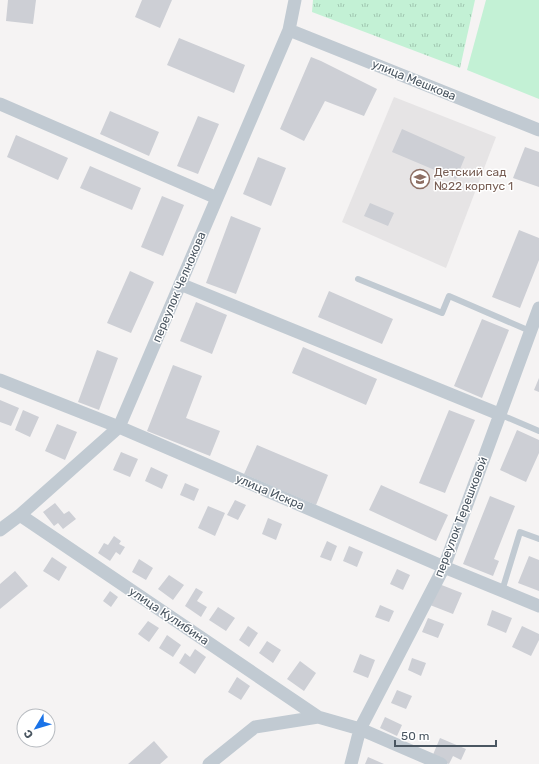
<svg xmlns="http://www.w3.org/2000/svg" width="539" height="764" viewBox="0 0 539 764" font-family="Rubik,sans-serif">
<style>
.education{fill:#e6e4e5}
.park{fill:url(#park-tufts)}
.garden{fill:#c3f1d5}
.building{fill:#cdcfd5}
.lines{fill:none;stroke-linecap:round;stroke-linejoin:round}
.service{stroke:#c1cad2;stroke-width:6}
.minor{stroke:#c1cad2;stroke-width:13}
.labels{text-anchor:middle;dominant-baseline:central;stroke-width:3;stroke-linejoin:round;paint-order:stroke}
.street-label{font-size:12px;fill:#4a5661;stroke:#fff}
.education-label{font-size:12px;fill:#785e54;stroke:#fff;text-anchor:start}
</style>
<defs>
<pattern id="park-tufts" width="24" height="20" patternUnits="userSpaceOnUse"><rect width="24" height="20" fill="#c3f1d5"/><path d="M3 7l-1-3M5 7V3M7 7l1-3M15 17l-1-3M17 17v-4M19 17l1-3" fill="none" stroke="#a0c6b0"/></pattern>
</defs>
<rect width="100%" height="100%" fill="#f5f3f3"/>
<path class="education" d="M394 97 496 137 446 268 342 222Z"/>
<path class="park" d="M313 0H475L460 68 312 12Z"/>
<path class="garden" d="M486 0H539V99L467 70Z"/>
<path class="building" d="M8 0H36L33 24 6 21Z
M142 0H172L160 28 135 17Z
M179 38 245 65 234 93 167 65Z
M311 57 321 61 377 89 364 116 325 101 304 141 280 129Z
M110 111 159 132 149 156 100 134Z
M198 116 219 124 198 174 177 166Z
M402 129 465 157 456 179 392 152Z
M16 135 68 158 58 180 7 157Z
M525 147 539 152V187L513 178Z
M258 157 286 168 271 206 243 194Z
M90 166 141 188 132 210 80 188Z
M162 196 184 205 163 256 141 247Z
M370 203 394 213 388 226 364 216Z
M231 216 261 228 236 294 206 283Z
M519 230 539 238V260L520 308 492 297Z
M130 271 154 282 131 333 107 323Z
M329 291 393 319 382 344 318 317Z
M196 302 227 315 212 354 180 341Z
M482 319 509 330 482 398 454 386Z
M303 347 377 379 366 405 292 373Z
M97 350 118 358 99 410 78 402Z
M173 365 202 376 186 418 220 431 210 456 147 431Z
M539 378V392L534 390Z
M0 400 19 408 11 426 0 422Z
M23 410 39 417 30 437 15 430Z
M449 410 475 420 445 493 419 483Z
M57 424 77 432 65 460 45 451Z
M517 430 539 440V453L526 482 500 470Z
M257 445 328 475 316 505 244 474Z
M121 452 138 459 130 477 113 470Z
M151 467 168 475 162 489 145 481Z
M185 483 199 489 194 501 180 495Z
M381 485 448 515 436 541 369 510Z
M490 496 515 506 494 559 499 561 493 576 463 564Z
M235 500 246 505 238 520 227 515Z
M55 503 64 514 69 511 76 519 63 529 58 523 54 526 43 512Z
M208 506 225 513 215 536 198 528Z
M268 518 282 524 276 540 262 534Z
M114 536 121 541 119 544 125 547 120 555 116 552 110 561 98 553 104 543 108 545Z
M327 541 337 546 331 561 320 557Z
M349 546 363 552 357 567 343 561Z
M529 556 539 560V591L518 583Z
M52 557 67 567 59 581 43 571Z
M139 559 153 568 146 580 132 572Z
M397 569 410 575 403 590 390 584Z
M15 571 28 586 0 609V584Z
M169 575 184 585 173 600 158 589Z
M439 584 462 593 453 614 430 605Z
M196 588 203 592 197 601 207 607 201 617 185 606Z
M110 591 118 597 111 607 103 601Z
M380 605 394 611 389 622 375 617Z
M218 607 235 618 226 631 209 620Z
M492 610 512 618 506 633 487 625Z
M428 618 444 624 438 638 422 632Z
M148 621 159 628 149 642 138 634Z
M248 626 258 633 249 647 239 640Z
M522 626 539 634V640L531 656 512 647Z
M167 635 181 645 173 657 159 648Z
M267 641 281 650 273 663 259 653Z
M195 649 206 657 195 674 179 663 185 653 190 657Z
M360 654 375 660 368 678 353 672Z
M412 658 426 663 421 676 408 670Z
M300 661 316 673 304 691 287 679Z
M237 677 250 686 241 700 228 692Z
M397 690 412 696 406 709 391 703Z
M385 717 402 725 397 736 380 728Z
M440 738 466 749 461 760 453 756 449 764 432 757Z
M154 741 168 757 160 764H128Z
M368 757 384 764H365Z"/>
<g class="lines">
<path class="service" d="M358 279 442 313 449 296 530 331
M499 414 539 431
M502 591 520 532 539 539"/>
<path class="minor" d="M289 30 539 130
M0 104 217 198
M180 284 499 414
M0 380 119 427 444 567 539 606
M20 515 318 717
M0 530 20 515 119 427 289 30 295 0
M209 764 255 727 318 717 360 729 441 764
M351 764 360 729 444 567 539 308"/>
</g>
<defs>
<g id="school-ring" transform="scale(1)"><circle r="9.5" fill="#fff" stroke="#8d6e63" stroke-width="1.5"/><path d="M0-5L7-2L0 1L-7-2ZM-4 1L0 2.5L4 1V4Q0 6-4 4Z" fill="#8d6e63"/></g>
</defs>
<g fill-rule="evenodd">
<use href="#school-ring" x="420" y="179"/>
</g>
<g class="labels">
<g class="street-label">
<text transform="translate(414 80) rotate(22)">улица Мешкова</text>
<text transform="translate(179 287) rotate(-67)">переулок Челнокова</text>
<text transform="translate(270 492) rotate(23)">улица Искра</text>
<text transform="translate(461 517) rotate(-69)">переулок Терешковой</text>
<text transform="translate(169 616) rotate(34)">улица Кулибина</text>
</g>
<g class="education-label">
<text x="434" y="172">Детский сад<tspan x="434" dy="14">№22 корпус 1</tspan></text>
</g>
</g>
<g transform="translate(36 728) rotate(232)"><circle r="19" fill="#ffffff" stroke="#b7bbc0"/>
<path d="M0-3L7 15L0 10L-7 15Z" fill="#1a73e8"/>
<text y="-6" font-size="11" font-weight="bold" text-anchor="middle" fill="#4a5661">С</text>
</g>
<path d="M395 740v6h101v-6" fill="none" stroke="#4a5661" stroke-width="2"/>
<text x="401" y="740" font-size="12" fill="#4a5661" stroke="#ffffff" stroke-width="3" paint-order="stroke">50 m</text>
</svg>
